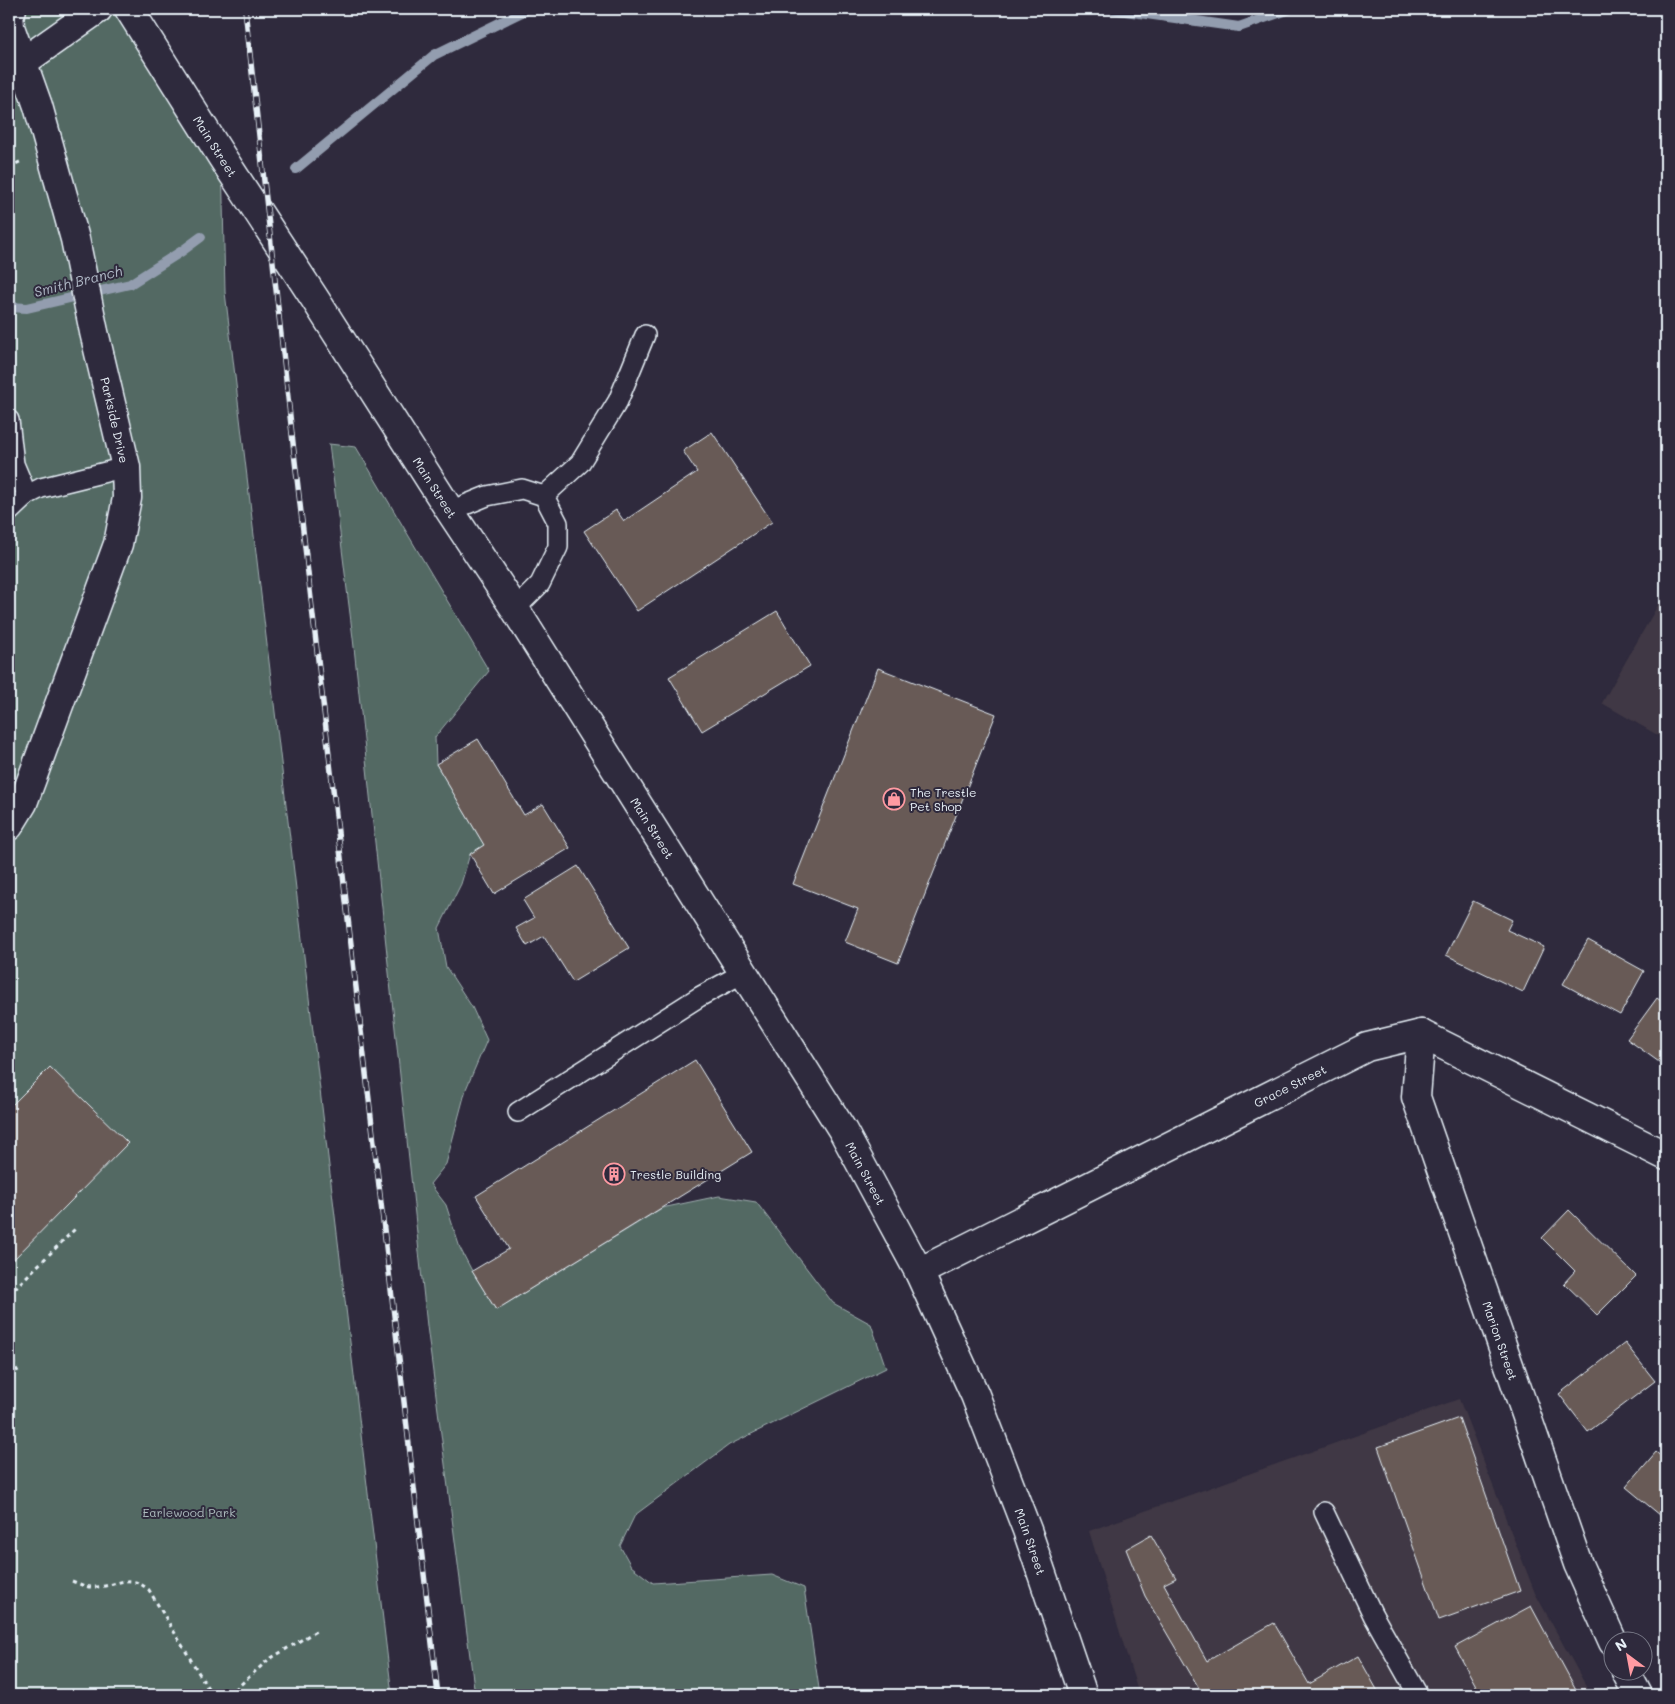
<svg xmlns="http://www.w3.org/2000/svg" width="1675" height="1704" viewBox="0 0 1675 1704" font-family="Mali,sans-serif">
<style>
.built{fill:#403844}
.green{fill:#536964;stroke:#9eadae}
.lines{fill:none;stroke-linecap:round;stroke-linejoin:round}
.stream{stroke:#939daf;stroke-width:10}
.building{fill:#675a56;stroke:#e8f1f8}
.lane-casing{stroke:#e8f1f8;stroke-width:22}
.street-casing{stroke:#e8f1f8;stroke-width:31}
.primary-casing{stroke:#e8f1f8;stroke-width:31}
.path{stroke:#e8f1f8;stroke-width:3;stroke-dasharray:4 4;stroke-linecap:butt}
.lane{stroke:#2f2a3d;stroke-width:19}
.street{stroke:#2f2a3d;stroke-width:28}
.primary{stroke:#2f2a3d;stroke-width:28}
.rail-casing{stroke:#e8f1f8;stroke-width:5.5}
.rail{stroke:#2f2a3d;stroke-width:4;stroke-dasharray:11;stroke-linecap:butt}
.labels{text-anchor:middle;dominant-baseline:central;stroke-width:4;stroke-linejoin:round;paint-order:stroke}
.street-label{font-size:12px;fill:#e8f1f8;stroke:#2f2a3d}
.poi-label{font-size:12px;fill:#e8f1f8;stroke:#2f2a3d;text-anchor:start}
.park-label{font-size:12px;fill:#acbbbd;stroke:#2f2a3d}
.water-label{font-size:14px;font-style:italic;fill:#b0b9c7;stroke:#2f2a3d}
</style>
<rect width="100%" height="100%" fill="#2f2a3d"/>
<filter id="ink" filterUnits="userSpaceOnUse"><feTurbulence type="fractalNoise" baseFrequency=".02" numOctaves="2"/><feDisplacementMap in="SourceGraphic" scale="10" xChannelSelector="R" yChannelSelector="G"/><feConvolveMatrix kernelMatrix="1 2 1 2 8 2 1 2 1" color-interpolation-filters="sRGB"/></filter>
<g filter="url(#ink)">
<path class="built" d="M1666 591V740L1602 703Z
M1459 1399 1535 1593 1591 1695H1139L1089 1531Z"/>
<path class="green" d="M9 9H129L222 157 225 292 392 1695H9Z
M329 444 356 447 489 671 435 737 436 764 484 845 470 854 461 884 439 928 446 967 472 1007 487 1040 466 1089 446 1164 430 1184 446 1205 460 1248 472 1271 496 1310 662 1208 719 1196 756 1202 833 1303 871 1324 886 1368 729 1445 635 1515 620 1546 631 1566 653 1583 772 1575 804 1588 820 1695H475L427 1326 353 638Z"/>
<g class="lines">
<path class="stream" d="M1111 9 1239 27 1290 9
M296 169 434 55 528 9
M9 307 27 308 130 284 182 251 201 237"/>
</g>
<path class="building" d="M712 432 772 522 637 611 584 531 616 510 624 521 697 472 683 451Z
M777 611 810 666 702 731 669 677Z
M878 668 996 714 898 963 845 942 858 909 793 884Z
M478 739 524 815 543 804 570 848 494 894 470 854 484 845 436 764Z
M578 866 629 948 573 982 544 936 527 946 516 928 534 918 523 900Z
M1473 901 1512 920 1507 930 1544 947 1523 992 1446 955Z
M1588 940 1644 971 1620 1015 1563 984Z
M1657 998 1666 1005V1067L1627 1039Z
M695 1060 752 1152 496 1310 472 1271 509 1249 476 1196Z
M50 1067 128 1143 9 1264V1108Z
M1569 1210 1636 1276 1597 1315 1564 1283 1575 1271 1542 1238Z
M1625 1343 1655 1381 1588 1432 1559 1394Z
M1459 1418 1520 1591 1439 1620 1378 1447Z
M1656 1452 1666 1461V1520L1626 1487Z
M1151 1535 1176 1578 1164 1584 1207 1661 1274 1623 1309 1684 1358 1656 1380 1695H1203L1145 1596 1126 1549Z
M1531 1606 1579 1695H1481L1455 1647Z"/>
<g class="lines">
<g class="lane-casing">
<path id="lane" d="M9 420 14 464 27 495
M450 511 487 496 522 489 544 496
M9 512 27 495 41 488 126 467
M515 609 540 584 558 547V523L544 496 580 463 618 401 645 335
M518 1112 699 997 743 973
M1324 1512 1373 1615 1418 1695"/>
</g>
<g class="street-casing">
<g id="street">
<path d="M23 62 98 9"/>
<path d="M9 826 23 803 118 544 127 498 126 467 94 332 75 239 38 106 10 27 9 13 12 9"/>
<path id="s1" d="M1421 1034 1416 1097 1578 1564 1613 1642"/>
<path id="s2" d="M919 1272 1367 1047 1421 1034 1666 1156"/>
<path d="M1626 1672 1638 1695"/>
</g>
</g>
<g class="primary-casing">
<g id="primary">
<path id="s3" d="M129 9 222 157 315 299 450 511 515 609 843 1131 919 1272 975 1395 1027 1530 1083 1695"/>
</g>
</g>
<path class="path" d="M9 167 22 161
M9 1294 75 1229
M9 1354 18 1372
M72 1581C80 1584 87 1588 96 1587 119 1586 127 1572 149 1590L212 1695
M229 1695 268 1660 316 1631"/>
<use href="#lane" class="lane"/>
<use href="#street" class="street"/>
<use href="#primary" class="primary"/>
<g class="rail-casing">
<path id="rail" d="M245 9 295 461 438 1695"/>
</g>
<use href="#rail" class="rail"/>
</g>
</g>
<defs>
<g id="shop-ring" transform="scale(1.125)"><circle r="9.5" fill="#2f2a3d" stroke="#ff9aa2" stroke-width="1.5"/><path d="M-5-2.5h2.3a2.7 3.5 0 0 1 5.4 0H5L5.5 6h-11ZM-1.5-2.5h3a1.5 2.3 0 0 0-3 0Z" fill="#ff9aa2"/></g>
<g id="building-ring" transform="scale(1.125)"><circle r="9.5" fill="#2f2a3d" stroke="#ff9aa2" stroke-width="1.5"/><path d="M-4-6H4V6H1V3H-1V6H-4ZM-2.5-4.3h1.7v1.8h-1.7ZM.8-4.3h1.7v1.8H.8ZM-2.5-1h1.7V.8h-1.7ZM.8-1h1.7V.8H.8Z" fill="#ff9aa2"/></g>
</defs>
<g fill-rule="evenodd">
<use href="#shop-ring" x="894" y="799"/>
<use href="#building-ring" x="614" y="1174"/>
</g>
<g class="labels">
<g class="street-label">
<text stroke="none"><textPath href="#s3" startOffset="162">Main Street</textPath></text>
<text transform="translate(115 420) rotate(77)">Parkside Drive</text>
<text stroke="none"><textPath href="#s3" startOffset="568">Main Street</textPath></text>
<text stroke="none"><textPath href="#s3" startOffset="972">Main Street</textPath></text>
<text stroke="none"><textPath href="#s2" startOffset="415">Grace Street</textPath></text>
<text stroke="none"><textPath href="#s3" startOffset="1378">Main Street</textPath></text>
<text stroke="none"><textPath href="#s1" startOffset="321">Marion Street</textPath></text>
<text stroke="none"><textPath href="#s3" startOffset="1782">Main Street</textPath></text>
</g>
<g class="poi-label">
<text x="910" y="792">The Trestle<tspan x="910" dy="14">Pet Shop</tspan></text>
<text x="630" y="1174">Trestle Building</text>
</g>
<g class="park-label">
<text x="189" y="1512">Earlewood Park</text>
</g>
<g class="water-label">
<text transform="translate(78 281) rotate(-14)">Smith Branch</text>
</g>
</g>
<rect width="1675" height="1704" fill="none" stroke="#2f2a3d" stroke-width="30"/>
<rect x="15" y="15" width="1645" height="1674" fill="none" stroke="#e8f1f8" stroke-width="2" filter="url(#ink)"/>
<g transform="translate(1628 1656) rotate(328)"><circle r="24" fill="#2f2a3d" stroke="#797a88"/>
<path d="M0-4L9 19L0 12L-9 19Z" fill="#ff9aa2"/>
<text y="-8" font-size="14" font-weight="bold" text-anchor="middle" fill="#e8f1f8">N</text>
</g>
</svg>
